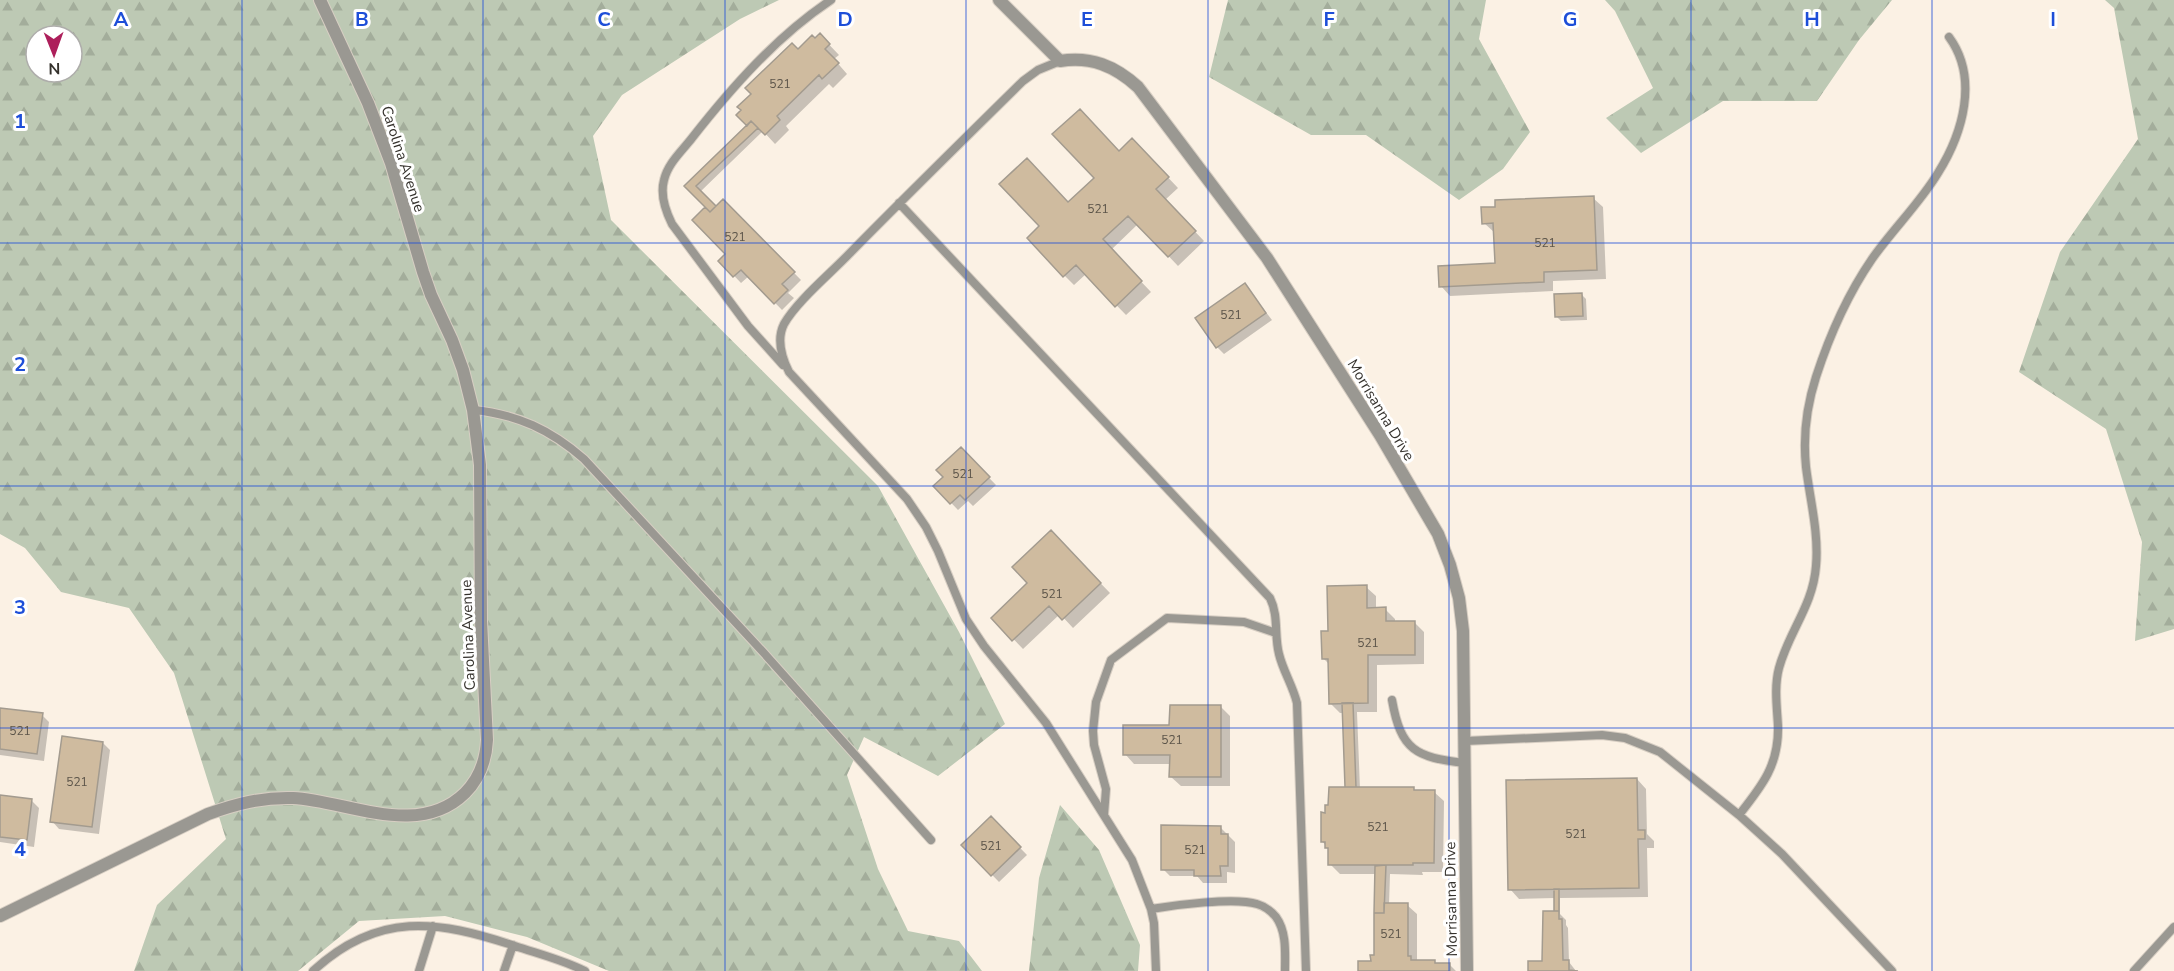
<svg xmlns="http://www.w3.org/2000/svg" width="2174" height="971" viewBox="0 0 2174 971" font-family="'Nunito Sans',sans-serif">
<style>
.forest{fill:url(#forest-firs);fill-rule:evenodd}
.shadow{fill:#0003}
.building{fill:#cfbb9f;stroke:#a39b8f;stroke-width:1.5}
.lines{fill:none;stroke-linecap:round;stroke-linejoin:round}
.lane-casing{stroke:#d7cec3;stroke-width:10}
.street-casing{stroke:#d7cec3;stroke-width:14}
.lane{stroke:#9a9892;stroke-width:8}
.street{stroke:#9a9892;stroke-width:12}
.grid{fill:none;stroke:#1d4ed8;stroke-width:1.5;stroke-opacity:0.55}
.labels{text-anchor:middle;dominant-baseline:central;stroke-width:6;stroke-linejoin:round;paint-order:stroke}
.number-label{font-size:12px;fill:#5b5449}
.street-label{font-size:15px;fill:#34312c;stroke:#fff}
.grid-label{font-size:20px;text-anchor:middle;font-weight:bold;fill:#1d4ed8;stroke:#fff;stroke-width:6;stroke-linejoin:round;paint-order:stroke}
</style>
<defs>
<pattern id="forest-firs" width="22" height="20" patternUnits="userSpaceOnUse" patternTransform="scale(1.5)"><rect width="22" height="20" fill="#bdc9b4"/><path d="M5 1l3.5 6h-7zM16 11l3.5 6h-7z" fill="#a3ad9b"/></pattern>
</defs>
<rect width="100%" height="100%" fill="#fbf1e4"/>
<path class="forest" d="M0 0H779L740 19 622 95 593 136 611 220 878 486 959 632 1005 724 938 776 864 737 847 775 878 869 908 931 959 941 982 971H609L527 937 445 916 359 921 298 971H134L157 905 226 839 174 673 129 608 61 592 25 548 0 534ZM36 36H72V72H36Z
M1228 0H1486L1479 39 1530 132 1503 169 1459 200 1366 135H1311L1209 77Z
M1605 0H1892L1859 40 1817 101H1723L1641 153 1606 118 1653 88 1615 11Z
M2105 0H2174V629L2135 641 2142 542 2106 429 2019 372 2060 252 2138 139 2114 8Z
M1060 805 1099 850 1140 945 1138 971H1029L1039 878Z"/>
<path class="shadow" d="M820 35 839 55 834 59 847 74 833 88 829 84 786 126 789 130 775 144 763 131 700 192 716 208 723 201 801 280 788 293 794 298 782 310 749 276 741 283 720 261 727 254 707 207 686 186 749 126 738 115 798 51Z
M1142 150 1178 188 1165 200 1204 241 1178 266 1138 224 1111 250 1151 292 1126 315 1086 274 1074 285 1064 275 1068 203 1120 152Z
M1593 198 1603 207 1606 279 1553 281V291L1450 296 1441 286 1496 264 1495 233 1484 223Z
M1245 285 1272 320 1224 354 1217 347Z
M1582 295 1586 299 1587 320 1561 321 1556 316Z
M961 449 996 485 973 506 968 501 958 510 935 486 945 477Z
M1051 532 1110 593 1073 628 1060 614 1023 649 993 618 1030 583Z
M1366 587 1376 596V609H1385L1395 619V622H1414L1424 632V664L1377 665V712H1357L1360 789H1413L1416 792H1434L1444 801 1443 872H1422L1423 875 1390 874 1389 905H1407L1417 914V962L1449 964 1456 971H1359L1372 963 1376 957V874H1340L1330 864V851L1322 841 1326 814 1349 789 1344 713H1340L1330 703V665L1323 658 1329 633Z
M1220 706 1230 716V786H1181L1171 777V764H1134L1125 754 1171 727Z
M0 709 42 715 49 722 44 761 0 755Z
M103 743 110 750 99 834 59 829 52 821Z
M1637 779 1646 789 1647 834 1654 841V848H1647L1648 897 1560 898V914L1566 920V925L1568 928 1569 962 1576 971H1530L1544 962 1556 913 1555 898 1519 899 1510 889Z
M0 797 32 801 39 808 34 847 0 842Z
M991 818 1027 855 999 882 963 845Z
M1220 827 1235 842V873L1227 872V883H1203L1197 876H1170L1163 869Z"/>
<path class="building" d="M820 33 830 44 825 49 839 63 822 79 819 75 777 116 780 120 765 135 751 121 747 126 736 115 741 110 737 107 751 94 745 88 792 43 798 49 812 35 815 38Z
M1080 109 1119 151 1132 138 1169 177 1156 189 1196 231 1168 257 1128 216 1103 239 1142 281 1115 307 1076 265 1063 277 1027 238 1039 226 999 184 1027 158 1068 202 1094 178 1052 134Z
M751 121 758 128 696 186 716 206 710 212 684 186Z
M1594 196 1597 270 1544 272V282L1439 287 1438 266 1495 263 1493 223 1482 224 1481 207H1495V200Z
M723 199 795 272 782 284 788 290 774 304 741 270 733 277 718 261 725 254 692 220 705 207 710 212Z
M1245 283 1266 313 1216 348 1195 318Z
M1582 293 1583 316 1555 317 1554 294Z
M961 447 990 477 965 500 960 495 950 504 933 486 943 477 936 470Z
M1051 530 1101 583 1062 620 1049 606 1012 641 991 618 1027 583 1012 567Z
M1367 585V608L1386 607V621H1415V655H1368V703L1329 704 1328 659H1322L1321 631H1328L1327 586Z
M1342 703H1353L1356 787H1345Z
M1170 705H1221V777H1169L1170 755H1123V725H1169Z
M0 708 43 713 37 754 0 749Z
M62 736 103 742 92 827 50 822Z
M1637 778 1638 830H1645V839H1638L1639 888 1508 890 1506 780Z
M1329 787H1414V790H1435L1434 863H1413V865H1328V848H1325V842H1321V812L1325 813V805H1328Z
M0 795 32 799 27 840 0 837Z
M991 816 1021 847 991 876 961 845Z
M1161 825 1221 826V834H1228V866H1220L1221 876H1194V870H1161Z
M1386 865 1384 913H1374L1375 866Z
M1554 889H1559V911H1554Z
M1384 903H1408V956H1411V960H1435V963H1450V971H1358V961H1371L1370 955H1374V913H1384Z
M1543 911H1559V919H1562L1563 960H1569V970L1578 971H1528V961H1542Z"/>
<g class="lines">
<g class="lane-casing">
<path id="lane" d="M1060 61 1038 70 1023 81C965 138 907 195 850 253 831 273 797 301 784 324 776 340 782 358 789 372L907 499 926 527 938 551 966 619 984 646 1046 723 1132 860 1151 909 1154 923 1156 971
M899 203 1270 598C1279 616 1274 635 1279 654 1283 671 1293 686 1297 703L1306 971
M783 365 748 326 672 224C665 210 660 195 664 180 668 163 682 151 692 138 732 87 777 36 831 0
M473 410C517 414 551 430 584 459L763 652 931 840
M1392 700C1401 751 1416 757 1464 763
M1465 741 1602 735 1625 738 1660 752 1739 815 1782 854 1892 971
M1104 815 1106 789 1094 745 1093 731 1096 702 1111 660 1167 618 1244 622 1276 633
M1739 815C1762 786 1779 765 1778 726 1777 707 1774 687 1779 668 1789 631 1813 606 1816 566 1819 533 1810 500 1806 467 1803 438 1807 405 1816 377 1829 337 1848 294 1872 259 1893 229 1920 203 1938 173 1963 133 1979 78 1949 37
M1151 909C1175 905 1235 897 1257 904 1264 906 1271 911 1276 917 1287 932 1285 954 1285 971
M313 971C378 911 437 920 515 946 539 954 563 960 585 971
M419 971 433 926
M504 971 513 945
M2134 971 2174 927"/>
</g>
<g class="street-casing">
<path id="street" d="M999 0 1060 61C1091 56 1115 66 1138 87L1267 258 1380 435 1438 534 1450 565 1459 598 1463 631 1467 971
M0 916 208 814C236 804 262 797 293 798 348 801 418 839 465 793 480 778 486 760 487 740L481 621 480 465 473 410 463 370 452 340 431 295 423 272 391 163 368 103 320 0"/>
</g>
<use href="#lane" class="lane"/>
<use href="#street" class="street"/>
</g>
<path class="grid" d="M242 0V971M483 0V971M725 0V971M966 0V971M1208 0V971M1449 0V971M1691 0V971M1932 0V971M0 243H2174M0 486H2174M0 728H2174"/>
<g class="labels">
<g class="number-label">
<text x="780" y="84">521</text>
<text x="1098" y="209">521</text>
<text x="735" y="237">521</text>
<text x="1545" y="243">521</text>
<text x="1231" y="315">521</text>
<text x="963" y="474">521</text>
<text x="1052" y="594">521</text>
<text x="1368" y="643">521</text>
<text x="20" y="731">521</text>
<text x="1172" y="740">521</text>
<text x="77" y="782">521</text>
<text x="1378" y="827">521</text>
<text x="1576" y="834">521</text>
<text x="991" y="846">521</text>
<text x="1195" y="850">521</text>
<text x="1391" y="934">521</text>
</g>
<g class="street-label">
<text transform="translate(403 159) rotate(72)">Carolina Avenue</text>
<text transform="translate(1381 410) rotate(59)">Morrisanna Drive</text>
<text transform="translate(468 635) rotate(-92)">Carolina Avenue</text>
<text transform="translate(1451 899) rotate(-91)">Morrisanna Drive</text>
</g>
</g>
<g class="grid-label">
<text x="121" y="26">A</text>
<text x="362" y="26">B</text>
<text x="604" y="26">C</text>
<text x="845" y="26">D</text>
<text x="1087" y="26">E</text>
<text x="1329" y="26">F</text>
<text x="1570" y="26">G</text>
<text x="1812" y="26">H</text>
<text x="2053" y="26">I</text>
<text x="20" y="128">1</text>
<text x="20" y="371">2</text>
<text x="20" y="614">3</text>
<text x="20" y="856">4</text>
</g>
<g transform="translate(54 54) rotate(179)"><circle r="28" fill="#ffffff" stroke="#aeadab" stroke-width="1.5"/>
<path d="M0-4.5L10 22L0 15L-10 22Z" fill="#ad1f5b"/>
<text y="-9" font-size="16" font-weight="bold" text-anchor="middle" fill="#34312c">N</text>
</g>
</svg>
